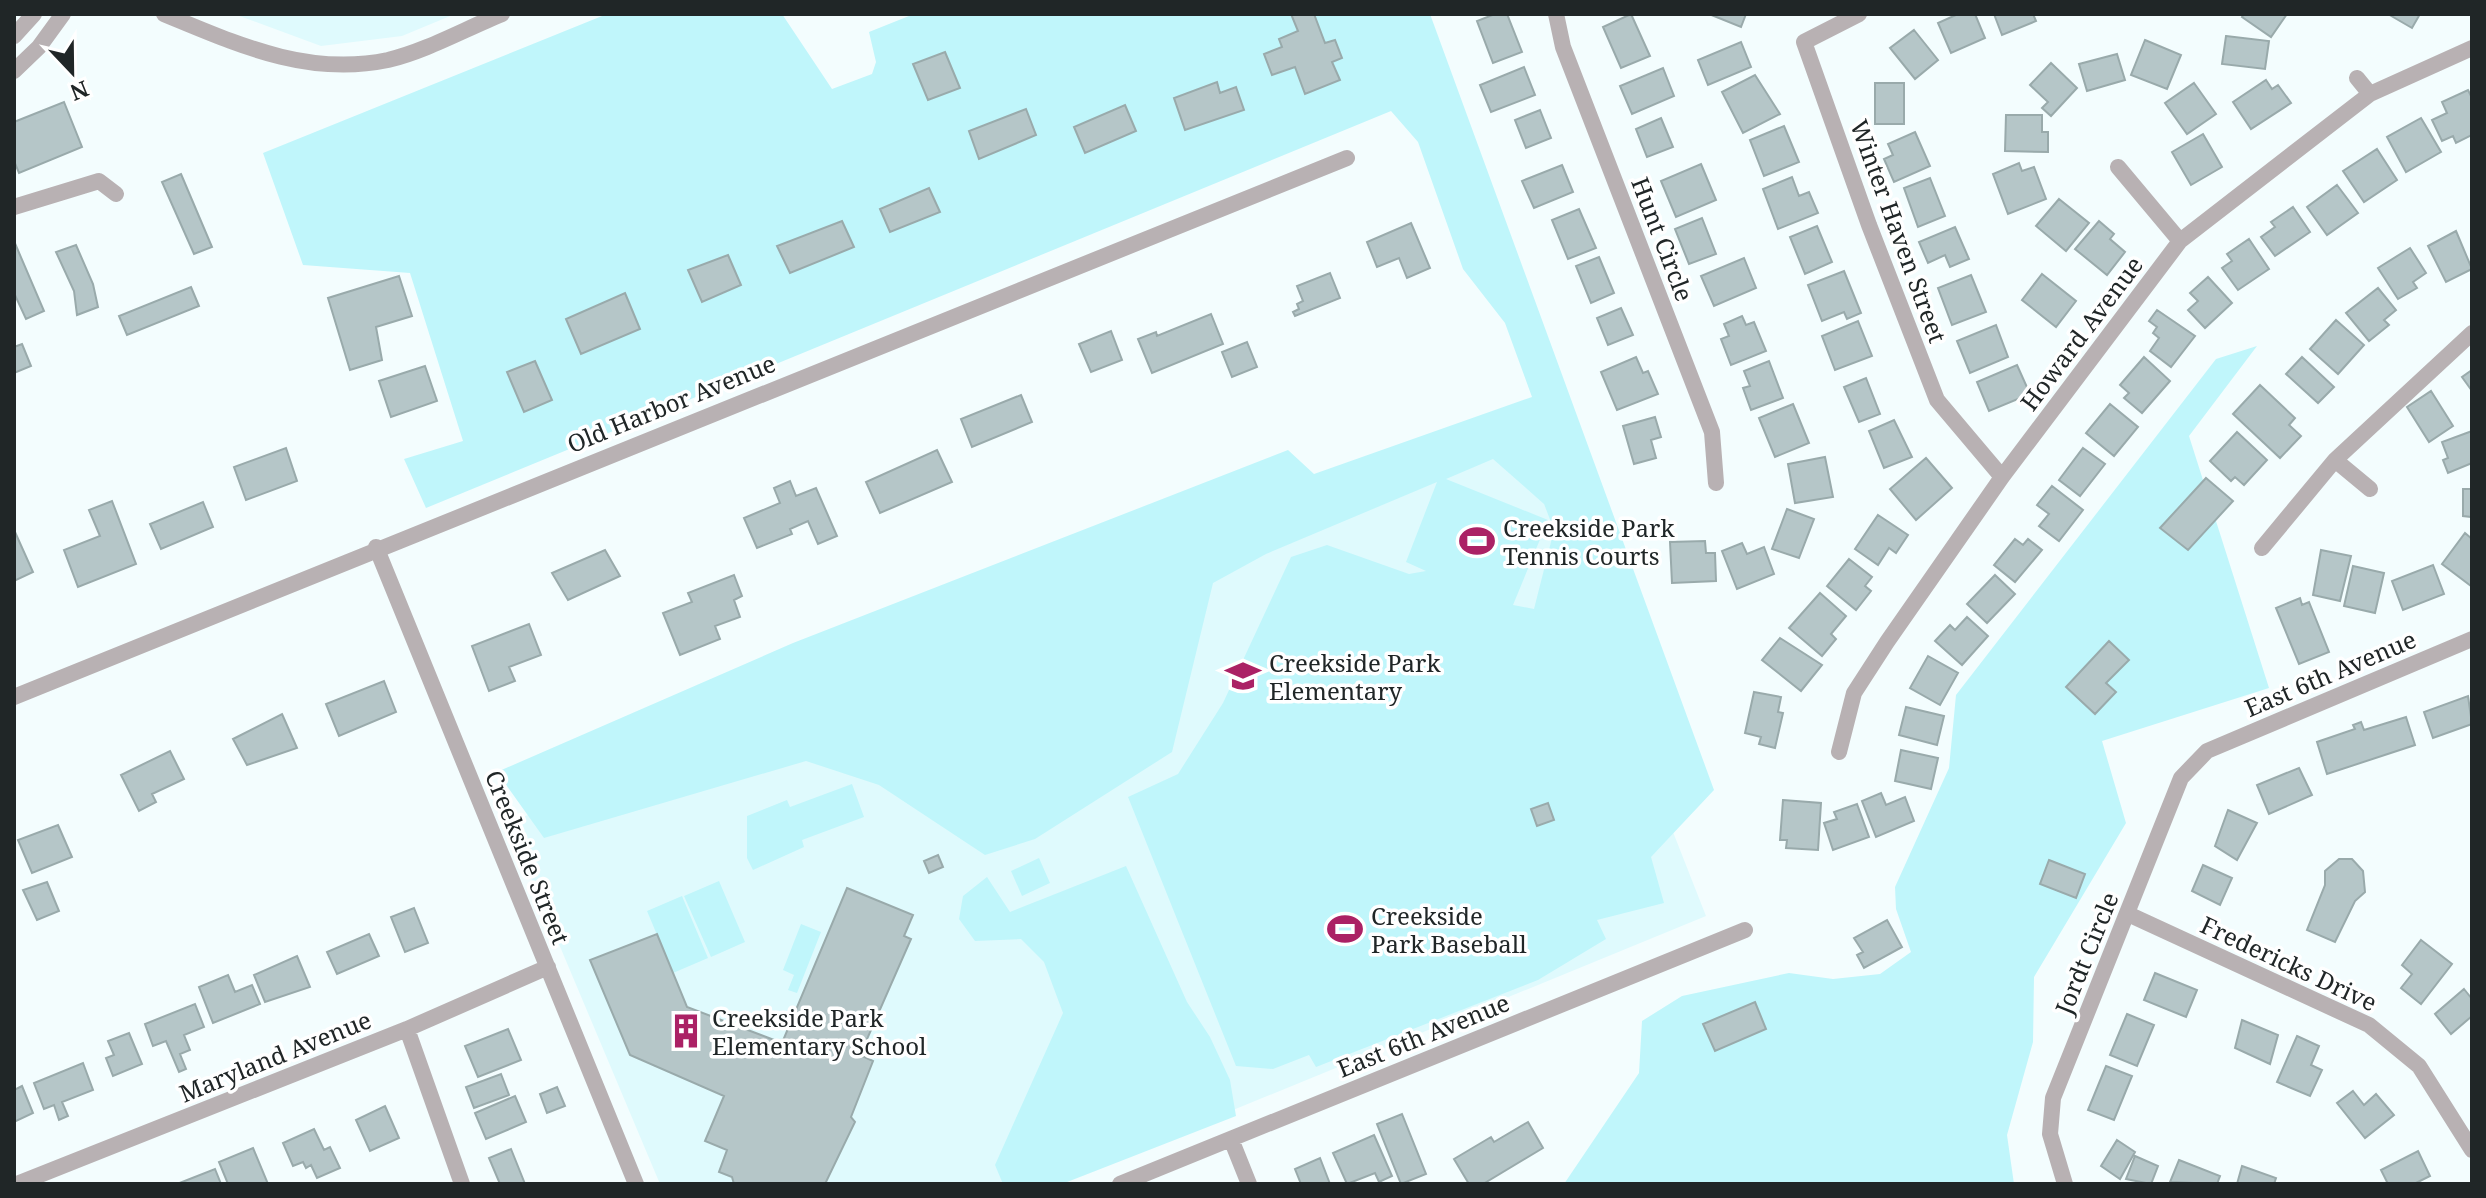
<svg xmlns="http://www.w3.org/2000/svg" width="2486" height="1198" viewBox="0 0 2486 1198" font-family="'Noto Serif',serif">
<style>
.built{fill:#dffafd}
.green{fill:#c0f6fb;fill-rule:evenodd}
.building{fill:#b5c6c8;stroke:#99aaab;stroke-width:2}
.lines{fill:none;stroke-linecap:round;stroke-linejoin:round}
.street{stroke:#b8b1b3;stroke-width:16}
.labels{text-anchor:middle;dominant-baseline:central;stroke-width:7;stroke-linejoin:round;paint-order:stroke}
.street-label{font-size:24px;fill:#202627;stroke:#fff}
.poi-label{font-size:24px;fill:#202627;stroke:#fff;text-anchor:start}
</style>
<rect width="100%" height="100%" fill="#f3fdfe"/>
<path class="built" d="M234 14H455L402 36 321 46Z
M1512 422 1706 916 1053 1184H660L508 823Z"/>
<path class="green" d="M607 14H782L832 89 872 74 876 62 869 32 914 14H1430L1714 790 1651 857 1664 903 1597 920 1606 939 1538 980 1316 1067 1309 1055 1273 1069 1236 1066 1128 797 1178 774 1223 703 1291 557 1327 545 1409 574 1426 571 1406 562 1437 482 1266 554 1213 583 1172 752 1035 839 985 855 879 785 806 761 544 838 497 772 793 643 1288 450 1314 474 1532 397 1505 323 1463 269 1418 142 1391 111 426 508 404 459 463 441 410 273 303 265 263 153ZM1493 459 1544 504 1554 530 1534 609 1513 605 1548 520 1446 479Z
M2257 346 2189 436 2269 688 2102 741 2126 823 2034 977 2033 1042 2007 1135 2014 1184H1564L1639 1073 1642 1021 1682 996 1789 973 1833 979 1880 974 1911 952 1896 909 1895 887 1949 768 1956 695 2216 359Z
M852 784 864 817 802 840 804 847 753 870 747 858V816L787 800 790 807Z
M1039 858 1050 883 1022 896 1011 871Z
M1126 866 1187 1002 1210 1037 1230 1080 1236 1116 1062 1184H1003L995 1165 1063 1013 1044 962 1021 939 975 941 959 919 963 896 987 877 1010 912Z
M719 881 745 942 711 957 684 896Z
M682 896 708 958 673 973 647 911Z
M801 924 821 932 797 993 788 990 794 975 783 970Z"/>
<path class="building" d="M1291 14H1314L1325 43 1335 40 1342 58 1332 62 1340 80 1305 94 1295 67 1272 75 1264 54 1282 47 1279 39 1298 31Z
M1495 14H1507L1522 52 1493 63 1477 21Z
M1631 14 1650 56 1621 68 1603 27Z
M1709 14H1746L1741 27Z
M1958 14H1975L1985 38 1951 53 1938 23Z
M1994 14H2033L2036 21 2002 35Z
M2244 14H2287L2271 37 2242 17Z
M2388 14H2420L2412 28Z
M1914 30 1938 60 1915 79 1890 48Z
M2226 36 2269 41 2265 69 2222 64Z
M2145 40 2181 55 2167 89 2131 75Z
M1741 42 1751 67 1708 85 1698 60Z
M945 52 960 88 928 100 913 64Z
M2117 54 2125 80 2087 91 2079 64Z
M2051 63 2077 88 2051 116 2042 108 2048 102 2030 85Z
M1524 67 1535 95 1491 112 1480 85Z
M1663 68 1674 96 1632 114 1620 86Z
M1755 75 1780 114 1743 133 1722 92Z
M2266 80 2272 89 2278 85 2291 103 2251 129 2233 102Z
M1217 82 1220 93 1236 87 1244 110 1185 130 1174 98Z
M1875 83H1904V124H1875Z
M2194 83 2216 114 2187 134 2165 103Z
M2468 90 2472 98V135L2456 143 2453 136 2442 141 2432 120 2447 113 2442 102Z
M64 102 82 147 19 173 14 161V122Z
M1125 105 1136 131 1085 153 1074 127Z
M1026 109 1036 135 979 159 969 131Z
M1540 110 1551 138 1526 148 1515 120Z
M2006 115H2042V132H2048V152L2005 151Z
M1661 118 1673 147 1647 157 1636 129Z
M2421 118 2441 152 2406 172 2387 137Z
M1784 126 1799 162 1764 176 1750 140Z
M1915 132 1930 166 1894 182 1884 159 1893 155 1888 144Z
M2203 134 2222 167 2191 185 2172 152Z
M2377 149 2397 180 2364 202 2343 171Z
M2019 163 2022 171 2034 167 2046 199 2008 214 1993 174Z
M1701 164 1716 200 1676 217 1661 181Z
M1562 165 1573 192 1534 208 1522 181Z
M181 174 212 247 194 254 162 182Z
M1792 177 1799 196 1809 192 1818 213 1778 229 1763 189Z
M1930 178 1945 216 1918 227 1904 188Z
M2337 185 2358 213 2327 235 2307 207Z
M929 188 940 212 890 232 880 209Z
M2059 199 2089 223 2066 251 2036 226Z
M2293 207 2310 232 2275 256 2261 237 2275 227 2271 222Z
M1579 209 1596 248 1568 259 1552 220Z
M1702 218 1716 254 1689 264 1675 229Z
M842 221 854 247 790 273 777 246Z
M2099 221 2114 234 2110 239 2125 252 2107 275 2075 249Z
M1411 223 1430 268 1407 278 1399 258 1377 267 1367 242Z
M1817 226 1832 262 1805 274 1790 237Z
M1955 227 1969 259 1950 267 1945 255 1928 263 1919 242Z
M2456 231 2472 269 2446 282 2428 246Z
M2249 239 2269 269 2238 290 2222 268 2232 261 2227 254Z
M14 241 44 311 26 319 14 293Z
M76 245 93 284 98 307 77 315 74 291 56 252Z
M2410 248 2426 273 2413 282 2417 288 2398 299 2378 268Z
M728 255 741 285 702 302 688 270Z
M1599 257 1614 293 1591 303 1576 266Z
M1744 258 1756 288 1714 306 1701 276Z
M1844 271 1861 313 1847 319 1844 312 1822 321 1808 285Z
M1330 273 1340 298 1295 316 1293 312 1299 309 1297 304 1303 301 1297 286Z
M2042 274 2076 301 2056 327 2022 300Z
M1971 275 1986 312 1952 325 1938 288Z
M399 276 412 316 376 327 382 360 350 370 328 298Z
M2208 277 2232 303 2205 328 2188 310 2198 301 2190 293Z
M191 287 199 306 127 335 119 316Z
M2378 288 2396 310 2384 320 2389 325 2369 341 2346 313Z
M625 293 640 329 581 354 566 319Z
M1621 308 1633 335 1608 345 1597 318Z
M2157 310 2195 336 2171 367 2150 351 2159 338 2153 333 2157 327 2149 321Z
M1211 314 1223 344 1152 373 1138 339 1156 332 1157 336Z
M1742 316 1746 325 1754 322 1766 351 1731 365 1721 339 1729 336 1724 324Z
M2336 320 2364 345 2338 374 2310 349Z
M1858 321 1872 356 1835 370 1822 336Z
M1996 325 2008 357 1970 373 1957 341Z
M1111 331 1122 360 1091 372 1079 344Z
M1247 342 1257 367 1232 377 1222 352Z
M22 344 31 366 14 373V347Z
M1636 357 1643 373 1648 371 1658 394 1617 410 1601 372Z
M2144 357 2170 381 2142 413 2124 398 2129 393 2120 385Z
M2302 357 2334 387 2318 403 2286 374Z
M535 361 552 400 524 412 507 372Z
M1769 361 1783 398 1751 410 1743 388 1750 386 1744 371Z
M2017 365 2030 394 1989 411 1977 382Z
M425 366 437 401 391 417 379 381Z
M2472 370V391L2462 377Z
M1866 378 1880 414 1859 422 1844 387Z
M2260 385 2295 418 2289 425 2301 436 2280 458 2233 414Z
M2431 391 2453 426 2429 442 2407 407Z
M1021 395 1032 422 972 447 961 419Z
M1793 404 1809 443 1775 457 1759 418Z
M2110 404 2138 427 2114 456 2086 433Z
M1655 417 1661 437 1651 440 1656 458 1634 464 1623 426Z
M1894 420 1912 457 1884 468 1869 431Z
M2472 431V463L2448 473 2443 460 2448 458 2442 442Z
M2237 432 2267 460 2244 485 2235 477 2231 481 2210 461Z
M286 448 297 481 246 500 234 467Z
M2083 448 2105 464 2080 496 2059 480Z
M937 450 952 482 880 513 866 482Z
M1825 457 1833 497 1795 503 1788 464Z
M1926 458 1952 488 1916 520 1890 489Z
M2206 478 2233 501 2188 550 2160 528Z
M790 481 796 496 816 488 837 536 818 544 808 521 790 529 792 534 757 548 744 518 780 503 774 488Z
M2052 486 2083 510 2059 541 2039 526 2049 514 2037 505Z
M2463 489H2472V530L2471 517 2463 516Z
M112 501 136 564 78 587 64 550 100 536 89 510Z
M203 502 213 527 161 549 150 524Z
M1787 509 1814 519 1799 558 1772 549Z
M1878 515 1908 535 1896 553 1889 548 1878 565 1855 549Z
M15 532 33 572 14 581V533Z
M2465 533 2472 539 2471 586 2442 564Z
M2015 539 2023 545 2028 539 2042 550 2015 582 1994 565Z
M1705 541 1706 553H1715L1716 581 1672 583 1670 542Z
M1742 543 1747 554 1764 547 1774 574 1737 589 1722 551Z
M605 550 620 576 568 600 552 573Z
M2321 550 2351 556 2340 601 2313 595Z
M1849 559 1872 577 1865 586 1871 591 1856 610 1827 586Z
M2433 565 2444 594 2403 610 2392 581Z
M2353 566 2384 573 2375 613 2344 606Z
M734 575 742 596 734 600 740 617 715 626 720 639 680 655 663 613 692 602 688 593Z
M1995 575 2015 594 1987 623 1967 604Z
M1820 593 1846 616 1831 634 1836 639 1822 656 1789 628Z
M2300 598 2302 605 2309 602 2329 652 2299 664 2276 608Z
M1967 617 1988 636 1962 665 1935 641 1950 625 1955 630Z
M529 624 541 655 509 667 515 681 489 691 472 646Z
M1780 638 1822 665 1801 691 1762 660Z
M2109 641 2129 660 2106 683 2116 692 2095 714 2066 687Z
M1928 656 1958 673 1940 705 1910 688Z
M384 681 396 712 339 736 326 704Z
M1754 692 1781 697 1778 712 1783 713 1775 748 1759 744 1761 737 1745 733Z
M2468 696 2472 724 2433 738 2424 712Z
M1906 707 1944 716 1937 745 1899 735Z
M282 714 297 748 247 765 233 739Z
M2406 717 2415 745 2327 774 2317 742 2355 729 2353 725 2361 722 2364 730Z
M1901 750 1938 758 1931 789 1895 781Z
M170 751 184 779 152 794 156 802 139 811 121 775Z
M2299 768 2312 795 2269 814 2257 785Z
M1881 793 1886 805 1905 797 1914 821 1876 837 1862 801Z
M1783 800 1821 803 1818 850 1786 848 1787 840H1780Z
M1548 803 1554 820 1537 826 1531 809Z
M1857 804 1869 837 1833 850 1824 823 1837 819 1834 812Z
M2228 810 2257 823 2237 860 2215 846Z
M58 825 72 857 32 873 18 840Z
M938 855 943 867 929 873 924 861Z
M2339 859H2352L2363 871 2365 892 2355 901 2335 942 2307 930 2325 885V871Z
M2049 860 2085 874 2076 898 2040 884Z
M2203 865 2232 878 2220 905 2192 891Z
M47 882 59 911 37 920 23 890Z
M847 888 913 915 904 936 911 939 860 1055 873 1061 851 1117 855 1122 825 1184H734L732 1177 719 1172 727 1150 705 1141 724 1096 630 1055 590 960 657 934 687 1007 782 1043Z
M414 908 428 943 405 952 391 917Z
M1887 920 1902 947 1864 968 1857 955 1863 952 1854 938Z
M369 934 379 956 337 974 327 952Z
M2421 940 2452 964 2421 1004 2401 988 2412 974 2402 965Z
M297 956 310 987 265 1002 254 975Z
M2155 973 2197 990 2186 1017 2144 1000Z
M228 975 235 992 252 985 260 1004 213 1023 199 987Z
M2464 989 2472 999V1016L2451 1034 2435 1014Z
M1755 1002 1766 1029 1715 1051 1703 1024Z
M195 1004 204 1027 184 1035 190 1050 180 1054 186 1069 179 1072 166 1041 153 1046 145 1024Z
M2127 1014 2154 1025 2137 1066 2110 1055Z
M2242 1020 2278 1035 2270 1064 2235 1048Z
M508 1029 521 1060 478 1077 465 1046Z
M129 1033 142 1064 113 1076 106 1058 114 1055 108 1041Z
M2297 1036 2319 1046 2311 1065 2322 1070 2310 1096 2277 1082Z
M83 1063 93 1090 62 1102 68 1116 59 1120 54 1105 44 1109 34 1083Z
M2106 1066 2132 1076 2114 1120 2088 1110Z
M501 1074 509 1095 474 1108 466 1087Z
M22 1086 33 1113 14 1122V1090Z
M557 1087 565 1106 547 1113 540 1094Z
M2353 1091 2364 1105 2376 1094 2394 1115 2365 1138 2337 1103Z
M515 1096 526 1122 486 1139 475 1113Z
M385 1106 399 1138 370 1151 356 1120Z
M1402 1114 1426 1174 1401 1184 1377 1124Z
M1528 1122 1543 1148 1483 1184H1469L1454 1159 1491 1137 1494 1142Z
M314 1129 324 1150 330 1147 340 1168 317 1178 311 1165 306 1168 303 1162 293 1166 283 1143Z
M1374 1135 1392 1176 1379 1182 1375 1173 1347 1184 1333 1153Z
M2117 1140 2135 1152 2120 1179 2101 1166Z
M253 1148 268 1184H228L219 1162Z
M511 1149 525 1184H500L489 1158Z
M2418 1151 2430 1176 2414 1184H2388L2381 1170Z
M2135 1156 2158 1166 2151 1184 2126 1179Z
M1320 1158 1330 1184H1301L1295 1169Z
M2179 1160 2220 1176 2217 1184 2170 1182Z
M2242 1166 2276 1178 2274 1184H2237Z
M215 1169 221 1184H177Z"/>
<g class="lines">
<path class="street" d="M164 14C237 44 307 77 388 60 426 51 465 29 502 14
M1556 14 1563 47 1712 432 1716 483
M1859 14 1804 42 1869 225 1937 400 2002 477
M14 36 34 14
M14 71 39 47 63 14
M2357 78 2370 94
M2118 167 2180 241
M14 207 99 181 116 194
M2335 460 2370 489
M376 547 636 1184
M2262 548 2335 460 2472 333
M14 697 1347 158
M1839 752 1854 693 1887 642 2002 477 2180 241 2370 94 2472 48
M2128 914 2369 1025 2419 1066 2472 1150
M407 1029 462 1184
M1231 1139 1249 1184
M17 1184 407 1029 548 967
M1120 1184 1745 930
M2065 1184 2050 1134 2053 1098 2181 778 2207 751 2472 639"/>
</g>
<defs>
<g id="stadium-bare" transform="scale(2.76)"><path d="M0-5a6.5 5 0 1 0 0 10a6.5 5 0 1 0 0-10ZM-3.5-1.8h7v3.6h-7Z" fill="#ab2165" stroke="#fff" stroke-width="2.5" paint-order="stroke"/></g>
<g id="school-bare" transform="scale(2.76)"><path d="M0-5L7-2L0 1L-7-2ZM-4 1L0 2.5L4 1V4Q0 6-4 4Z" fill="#ab2165" stroke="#fff" stroke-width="2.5" paint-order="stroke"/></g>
<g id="building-bare" transform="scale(2.76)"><path d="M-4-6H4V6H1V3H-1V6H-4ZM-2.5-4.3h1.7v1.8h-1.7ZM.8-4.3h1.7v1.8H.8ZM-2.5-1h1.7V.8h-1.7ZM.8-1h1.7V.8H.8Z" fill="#ab2165" stroke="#fff" stroke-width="2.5" paint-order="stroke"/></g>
</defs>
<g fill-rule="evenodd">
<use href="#stadium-bare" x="1477" y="541"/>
<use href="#school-bare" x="1243" y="676"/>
<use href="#stadium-bare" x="1345" y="929"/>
<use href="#building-bare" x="686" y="1031"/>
</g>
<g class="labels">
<g class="street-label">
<text transform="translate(1899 231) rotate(70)">Winter Haven Street</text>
<text transform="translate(1663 239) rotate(69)">Hunt Circle</text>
<text transform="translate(2081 333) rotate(-53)">Howard Avenue</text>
<text transform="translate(671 403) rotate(-22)">Old Harbor Avenue</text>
<text transform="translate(2330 673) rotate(-23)">East 6th Avenue</text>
<text transform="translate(528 857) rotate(68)">Creekside Street</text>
<text transform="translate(2086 953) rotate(-68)">Jordt Circle</text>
<text transform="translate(2289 963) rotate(25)">Fredericks Drive</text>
<text transform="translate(1423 1035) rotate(-22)">East 6th Avenue</text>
<text transform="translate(275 1056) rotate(-22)">Maryland Avenue</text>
</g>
<g class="poi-label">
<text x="1503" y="527">Creekside Park<tspan x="1503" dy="28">Tennis Courts</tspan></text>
<text x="1269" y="662">Creekside Park<tspan x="1269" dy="28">Elementary</tspan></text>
<text x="1371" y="915">Creekside<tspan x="1371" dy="28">Park Baseball</tspan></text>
<text x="712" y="1017">Creekside Park<tspan x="712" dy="28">Elementary School</tspan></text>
</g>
</g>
<rect width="2486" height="1198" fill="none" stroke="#202627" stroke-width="32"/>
<g transform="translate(72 72) rotate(158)" stroke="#ffffff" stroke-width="6" paint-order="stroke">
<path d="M0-6L14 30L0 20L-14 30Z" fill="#202627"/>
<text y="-12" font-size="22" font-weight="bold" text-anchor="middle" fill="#202627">N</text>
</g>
</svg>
